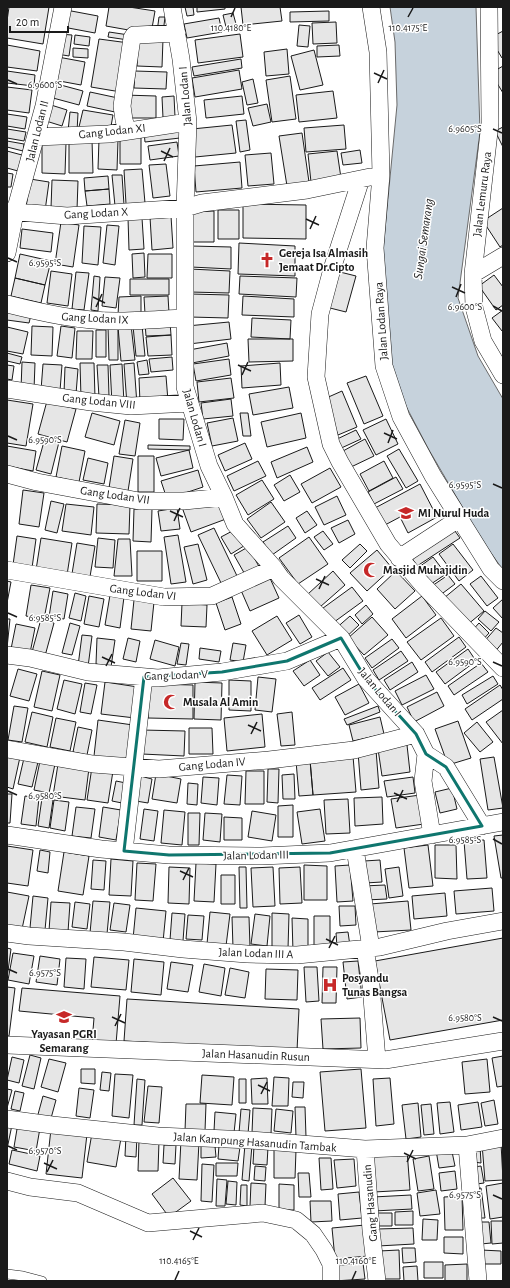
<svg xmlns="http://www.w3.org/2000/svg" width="510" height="1288" viewBox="0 0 510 1288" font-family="'Alegreya Sans',sans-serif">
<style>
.water{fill:#c6d2dc;stroke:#6a6a6a}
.building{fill:#e6e6e6;stroke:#1a1a1a}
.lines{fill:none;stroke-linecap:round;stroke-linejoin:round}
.service-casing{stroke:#1a1a1a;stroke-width:10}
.minor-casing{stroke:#1a1a1a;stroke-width:18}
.service{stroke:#fff;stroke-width:9}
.minor{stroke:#fff;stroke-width:17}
.marked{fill:none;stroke:#0f766e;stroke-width:3;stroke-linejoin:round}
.ticks{fill:none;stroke:#1a1a1a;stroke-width:1.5}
.labels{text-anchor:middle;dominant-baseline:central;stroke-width:3;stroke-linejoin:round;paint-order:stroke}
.street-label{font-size:12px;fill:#1a1a1a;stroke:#fff}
.poi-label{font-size:12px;font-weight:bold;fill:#1a1a1a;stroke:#fff;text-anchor:start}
.water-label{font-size:13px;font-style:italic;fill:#1a1a1a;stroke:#fff}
.ticks-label{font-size:10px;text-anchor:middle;fill:#1a1a1a;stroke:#fff;stroke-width:3;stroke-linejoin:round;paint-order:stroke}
</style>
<rect width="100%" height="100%" fill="#fff"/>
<path class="water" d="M390 7H476L480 132 458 298 478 356 503 399V570L481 539 429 450 388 372 379 292 397 105 395 42Z"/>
<path class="building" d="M9 7H49L43 44 7 38V21Z
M109 7H129L155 11 151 34 106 26Z
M185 7H193L194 15 187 16Z
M197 7H225V9L197 12Z
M241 7H280L282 21 243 25Z
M66 10 98 16 95 33 63 27Z
M329 11V21L290 22V12Z
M233 13 236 24 226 27 223 15Z
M159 17H165L163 33 157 32Z
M219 18 222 32 187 38 184 24Z
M336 22 337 43 313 44 312 23Z
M299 25 310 26 308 47 297 46Z
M503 31V58H502L490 38Z
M109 32 129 35 128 40 108 37Z
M59 34 72 35 69 56 57 54Z
M240 34 243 57 198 63 195 40Z
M75 35 90 37 89 46 74 44Z
M138 38 163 39 162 67 137 66Z
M99 39 129 43 121 92 91 87Z
M7 45 40 51 37 71 7 67Z
M339 45 340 56 317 57V46Z
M73 48 88 49V58L73 57Z
M287 49 289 74 266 76 264 52Z
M314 50 323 85 300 90 291 56Z
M58 57 85 62 81 85 54 80Z
M241 59 242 68 194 76 192 67Z
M503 66V93L491 73Z
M239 70 242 89 195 97 192 78Z
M7 71 35 75 34 86 7 83Z
M135 71 167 72 166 89 134 88Z
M290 76 296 119 272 122 266 80Z
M253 79 258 103 247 105 242 82Z
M57 84 83 91 79 105 53 98Z
M7 87 32 90 29 113 7 110Z
M333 91 337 118 299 122 296 95Z
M90 92 118 98 115 112 87 106Z
M124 95 156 96V118H124Z
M174 96 175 117 163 118 162 97Z
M242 96 244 114 206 118 204 100Z
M267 104 271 122 253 126 248 108Z
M51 105 67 110 62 126 46 121Z
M83 110 113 115 110 132 79 127Z
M70 112 78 113 77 132 68 131Z
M7 114 27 117 25 129 7 126Z
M246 120 250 150 240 152 236 121Z
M232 125 236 153 195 157 192 129Z
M344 125 346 149 306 152 304 128Z
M503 127V147L495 131Z
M179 128 180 138 145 142 144 132Z
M7 129 26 132 24 141 7 138Z
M302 133 309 182 287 186 279 136Z
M120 134H141V164H120Z
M99 139 118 140 117 170 98 169Z
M69 140H92L93 173H69Z
M7 141 24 144 23 151 7 147Z
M42 142 66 143 65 174 42 173Z
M177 142 179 156 150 160 148 146Z
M360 150 362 163 343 165 341 153Z
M7 151 22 155 18 171 7 168Z
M337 151 341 178 311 182 308 154Z
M271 153 274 184 248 186 245 155Z
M240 162 242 188 196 192 194 166Z
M166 164 170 196 153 198 149 165Z
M142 169 145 203 126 204 124 170Z
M7 173 13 174 11 187H7Z
M112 175H122L124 205 115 206Z
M108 176 109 189 85 191 84 178Z
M30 179 49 182 45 211 26 208Z
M52 180 78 181 77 210 51 208Z
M109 189 110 204 87 206 85 191Z
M243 204 306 205V239L243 238Z
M503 208V245L500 247 483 221Z
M218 210H239V239H218Z
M214 211V242H192L191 212Z
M171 216 173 248 152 250 150 217Z
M128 218H142L144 249 129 250Z
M61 222 79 225 73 267 55 264Z
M107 225 119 226 115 265 103 263Z
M84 226 101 227 98 265 82 263Z
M22 229 53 233 51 252 20 248Z
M239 243 295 246V276L238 274Z
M191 246 231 247V269L191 267Z
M144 253 145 277 133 278 132 254Z
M20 254 51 261 45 285 15 278Z
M148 254H172V278H147Z
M190 269 230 271 229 293 190 292Z
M332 270 356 276 346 312 322 306Z
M51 271 72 274 68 306 47 303Z
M76 272 89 273 84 310 72 309Z
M494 275 503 287V305L496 310 479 286Z
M94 276 100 277 98 311 91 310Z
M240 276 297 278 296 297 239 294Z
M105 277 120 278 116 308 102 306Z
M15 278 45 285 41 303 11 296Z
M130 279H169V295H130Z
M191 294 229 295 228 318 190 317Z
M141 296V315H118L119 297Z
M168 296 169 313 145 314 144 297Z
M243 296 294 299V317L242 315Z
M503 310V330L502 331 492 318Z
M7 312 31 315 29 323 7 320Z
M252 318 291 320 290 339 251 337Z
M170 322 171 335 146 336 145 323Z
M229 322 231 339 189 344 187 326Z
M131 325 135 360 121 361 118 327Z
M142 325 145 356H136L133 326Z
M32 326 53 327 52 356 31 355Z
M61 326 75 328 72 358 57 356Z
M7 327 28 332 23 354 7 351Z
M108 327H118V360H109Z
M96 330H106V357H96Z
M77 331H93L92 359H76Z
M171 335 172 355 148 356 146 337Z
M248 339H293V361L249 362Z
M227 343 229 356 192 363 189 350Z
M7 353 22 357 20 364 7 361Z
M172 357 173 370 151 372 149 359Z
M229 359 231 375 196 381 193 364Z
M147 360 149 374 139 375 137 362Z
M22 362 35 363 34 390 21 389Z
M80 363H94L95 398H81Z
M134 363 137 405H127L124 364Z
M280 363 281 385 242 388 241 366Z
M43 364 62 365 60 391 41 390Z
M122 364 124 403 112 404 110 365Z
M7 365 14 366 12 380 7 379Z
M97 365H108L109 396 99 397Z
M65 367 78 369 76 394 64 393Z
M166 376 168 401 140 403 139 378Z
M366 376 383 416 364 424 347 383Z
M231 378 234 398 199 402 197 382Z
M289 387 293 408 253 415 249 394Z
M342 391 357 427 338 435 324 399Z
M231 399 233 416 203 419 201 403Z
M7 400 33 404 26 446 7 443Z
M47 401 76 409 67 442 38 434Z
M92 413 120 421 114 445 85 437Z
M240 413H248L251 436H243Z
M301 413 306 438 267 447 261 422Z
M233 418 238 441 212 446 207 423Z
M159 419H184L183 440 159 439Z
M386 419 398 444 376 455 363 430Z
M125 420 140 423 135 456 119 454Z
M356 430 361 439 337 450 333 441Z
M45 438 59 442 51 474 36 470Z
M365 439 374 456 351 467 343 451Z
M245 443 252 459 225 471 218 455Z
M148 445 190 446V450L148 449Z
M7 446 36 451 33 471 7 466Z
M62 446 85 451 79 482 56 477Z
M307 447 313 462 277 478 271 462Z
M399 449 418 481 406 488 387 456Z
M189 450 193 468 161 476 156 458Z
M114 456 133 459 128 491 109 488Z
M138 456H154V492H138Z
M88 458 108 463 104 484 83 480Z
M258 461 266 476 234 491 227 476Z
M384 461 393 478 369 491 360 474Z
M330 468 341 487 312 503 301 484Z
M198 470 203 487 167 499 161 481Z
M290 475 300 492 284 501 274 485Z
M396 477 403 489 374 504 368 492Z
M262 480 274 499 248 515 236 495Z
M420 484 437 517 408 533 400 517 385 525 375 508Z
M23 490 44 493 39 527 19 524Z
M337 496 346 515 324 525 315 507Z
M218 498 226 519 191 532 183 510Z
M51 501 64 504 57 533 45 530Z
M271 502 285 522 261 538 247 519Z
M66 504 94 507 91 535 62 531Z
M97 504 130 505 129 534 96 533Z
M177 508 180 529 161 531 158 511Z
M134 509H152L151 542 133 541Z
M307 511 317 525 305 533 296 518Z
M348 520 355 534 339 543 331 528Z
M288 526 296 538 272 555 263 542Z
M452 527 460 538 417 566 410 555Z
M214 528 238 578 222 585 198 535Z
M238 528 247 544 231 554 221 537Z
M323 531 333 544 324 550 314 537Z
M178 535 186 582 171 584 164 537Z
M17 536 36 539 32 568 13 565Z
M309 537 328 564 298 584 279 558Z
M41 538 72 543 67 575 36 570Z
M98 538 115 540 113 568 95 567Z
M118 539H130L132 576H114Z
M77 543 95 546 89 583 71 580Z
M198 544 207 580 193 584 184 547Z
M360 544 367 551 350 568 342 560Z
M453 544 473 570 459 581 439 554Z
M248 547 261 570 247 578 234 555Z
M377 550 392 568 367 591 350 573Z
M137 551H162V581H137Z
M433 557 446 574 431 584 419 567Z
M333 571 345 585 320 607 308 594Z
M396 571 415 591 395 609 377 589Z
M448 575 455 584 439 596 432 586Z
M269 576 279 598 250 611 240 588Z
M481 576 498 598 487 606 470 584Z
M7 581 11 582 7 603Z
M461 584 484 611 467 625 444 598Z
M31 585 50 588 44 619 26 616Z
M352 587 363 601 330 625 319 611Z
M53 591 68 594 64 619 49 617Z
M75 593 86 596 81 621 69 618Z
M110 595 124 597 120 628 105 625Z
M89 596 104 599 99 627 84 624Z
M422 596 436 615 406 638 392 619Z
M232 597 241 624 225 630 216 603Z
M503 599V619L493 608Z
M134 600 154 602 151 631 131 629Z
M182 603 207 605 206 627 181 626Z
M366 605 373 614 362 624 355 615Z
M485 611 499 622 491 631 478 619Z
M299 615 312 637 300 644 286 623Z
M277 616 292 640 267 655 252 631Z
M350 616 359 625 343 640 334 630Z
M372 617 388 635 364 655 348 638Z
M441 618 454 636 421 660 407 642Z
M7 619H10L7 648Z
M41 619 54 623 45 656 32 652Z
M70 623 80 626 72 655 62 653Z
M479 623 489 633 481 642 471 632Z
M16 624 35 628 30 653 11 649Z
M496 628 503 633V642L494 653 482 644Z
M82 635 92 636 88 667 78 666Z
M459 637 466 647 432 672 425 662Z
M97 638 115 640 111 667 96 664Z
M128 638 140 641 136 662 123 659Z
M392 639 399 648 372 668 365 658Z
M155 640 179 647 175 666 150 659Z
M181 643 189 644 186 665 177 664Z
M233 643 246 645 243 662 230 660Z
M200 648 221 651 219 662 199 659Z
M468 649 476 661 445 684 436 672Z
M401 651 408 661 379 680 373 670Z
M328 652 340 667 328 676 316 661Z
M310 660 320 675 304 686 293 671Z
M412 662 418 672 390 690 384 680Z
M481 663 488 672 454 695 448 686Z
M343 668 351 680 320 700 312 688Z
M18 669 37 674 29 701 10 696Z
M42 671 60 675 52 711 34 707Z
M426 675 434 689 402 705 395 691Z
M493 676 498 684 467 704 462 695Z
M258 677 276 679 272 712 255 710Z
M64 680 82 684 75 714 57 709Z
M229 680 251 681V711L229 710Z
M105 682 138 687 135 718 101 714Z
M195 682 222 683 221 720 194 719Z
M85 683 97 685 91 714 80 712Z
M149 684 193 685V719L148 718Z
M359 684 369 703 345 715 335 697Z
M500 685 503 690V699L472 720 465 709Z
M437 692 444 706 414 722 407 707Z
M14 706 28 708 22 742 8 740Z
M378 706 380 712 347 725 344 719Z
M503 710V744L486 722Z
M32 712 53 717 47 747 25 742Z
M292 712 295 745 281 746 277 714Z
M262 714 265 747 227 751 224 718Z
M380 717 384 734 353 741 349 725Z
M56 718 76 722 70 751 50 747Z
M98 720 133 725 128 761 94 756Z
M458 721 471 758 448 765 435 729Z
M477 722 493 742 480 752 464 733Z
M78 727 92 730 87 755 73 752Z
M189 728H212L213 754H189Z
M142 730 185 731 184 756 142 754Z
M407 745 410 772 382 776 378 749Z
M376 750 379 788 361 790 358 752Z
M7 754 20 757 13 789 7 787Z
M353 756 356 792 313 795 310 760Z
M494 757 503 808 488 810 480 759Z
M24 758 38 762 32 787 18 784Z
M310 760 313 795 299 796 296 761Z
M40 761 55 764 49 793 34 790Z
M58 764 89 768 85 800 53 796Z
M92 767 113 771 108 803 87 800Z
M268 769H279L278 803 267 802Z
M246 771H264V804H245Z
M156 774 181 779 177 803 152 799Z
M294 774 295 799H283L282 775Z
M227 775 242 776 240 805 224 804Z
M140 776 152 779 148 803 136 801Z
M203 777 219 778 217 805 201 803Z
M413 777 415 793 387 797 384 781Z
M116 781 126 783 122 803 112 801Z
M188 783 198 784 197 805 187 804Z
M452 788 457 809 440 813 435 792Z
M7 794H12L10 823H7Z
M420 795 424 824 396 828 391 799Z
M25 796 39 798 36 826 21 824Z
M382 797 383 824 355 826 354 798Z
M42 798 53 800 49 828 38 826Z
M348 799 350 833 326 834 324 800Z
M54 800 69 802 65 831 50 828Z
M293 805V837H278V806Z
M76 807 95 809 91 838 72 836Z
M103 807 121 810 116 840 99 837Z
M144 809 158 811 154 841 140 839Z
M320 809 325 841 302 844 297 812Z
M164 810 185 812 182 845 161 843Z
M252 811 276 815 272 841 248 837Z
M188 813H200L199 845H188Z
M205 813 222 814 220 842 203 840Z
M224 817 242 818V840H224Z
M503 835V878H501L494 836Z
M484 840 487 878 467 879 464 841Z
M428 845 433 886 409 888 404 848Z
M435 845H456L457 879 435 878Z
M7 846 33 850 28 886 7 883Z
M40 850 50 852 48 873 37 871Z
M64 852 89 856 83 895 58 891Z
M111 859 133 861 131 896 109 895Z
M93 860 106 861 104 890 91 889Z
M380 860 382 882 365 883 364 861Z
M137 863 156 864 153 901 135 900Z
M196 863 216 864 214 902 194 901Z
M304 865 327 866V900H304Z
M350 865 353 901 337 902 335 866Z
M169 867 190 868 189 904 168 903Z
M239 867H246L247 908H240Z
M273 867 275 906 253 907 251 868Z
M300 867 302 903 280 904 279 868Z
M399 867 403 896 389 898 385 869Z
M221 875H235V904H221Z
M385 885 387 899 365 900 363 886Z
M492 888 494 911 456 914 454 891Z
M7 892 29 896 22 929 7 927Z
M445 893 447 916 414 919 412 896Z
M33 896 48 898 45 930 30 928Z
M93 901 110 902 107 934 90 933Z
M408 901 411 930 374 932 370 904Z
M51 902 70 903 68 932 49 931Z
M75 902 90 904 87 929 72 927Z
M114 903 130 905 126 932 110 930Z
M339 906H355L356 925 340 926Z
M136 908 166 911 163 942 133 939Z
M210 912 230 914 226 946 207 944Z
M172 913 185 914 183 941 170 940Z
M272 913 289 914 288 949 272 948Z
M255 914 270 916 267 946 251 944Z
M188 915 204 916 202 940 186 939Z
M314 916H330V945H314Z
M232 917H249L250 947 233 948Z
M292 918 308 919V952H293Z
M348 932 350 946 337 947 336 933Z
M503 938V1020L390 1040 375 961Z
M7 948 11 949 7 978Z
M13 953 34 956 29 984 8 980Z
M40 956 60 959 57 985 36 982Z
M94 957 129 960 126 990 91 987Z
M66 958 86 959 84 989 64 987Z
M134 959 164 962 161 995 131 992Z
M358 961 362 997 347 999 343 962Z
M171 962 193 965 188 992 167 989Z
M204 964 225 968 221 996 199 992Z
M304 967H317L319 1001 306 1002Z
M323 967H337L336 1003H322Z
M230 968 249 972 245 998 225 995Z
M266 969 298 970 297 1000 265 999Z
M7 987 15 988 9 1036H7Z
M22 988 120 996 116 1044 92 1042 94 1018 19 1011Z
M127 999 299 1009 297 1051 124 1041Z
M360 1018 361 1048 323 1049 321 1019Z
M30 1055 41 1058 34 1089 22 1086Z
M503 1056V1086L497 1087 492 1058Z
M12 1057 24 1060 19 1083 7 1080Z
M49 1059 66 1063 58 1092 41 1087Z
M487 1059 490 1092 465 1094 462 1062Z
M81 1069H95V1084L81 1083Z
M361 1069 366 1128 325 1131 320 1072Z
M102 1072 111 1073 109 1091 100 1090Z
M115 1074 133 1075 129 1118 112 1116Z
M202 1075 234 1077 232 1105 200 1103Z
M274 1077 289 1078 288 1106H272Z
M267 1078 268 1104H252L251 1079Z
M390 1078 394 1124 376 1126 373 1079Z
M137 1079 145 1080 142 1125H134Z
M239 1079H246V1103H239Z
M293 1082H304L303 1098 292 1097Z
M148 1086 162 1087 159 1123 144 1122Z
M79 1088 94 1090 90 1118 76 1116Z
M7 1089 12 1090 7 1108Z
M15 1091 24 1093 20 1111 11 1109Z
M43 1096 56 1100 50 1122 37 1118Z
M494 1100 498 1124 485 1126 481 1103Z
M450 1102 454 1132 440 1134 437 1103Z
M478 1102 482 1127 461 1130 458 1105Z
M418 1103 421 1137 406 1139 402 1105Z
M186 1104H206L205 1131H185Z
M431 1104 434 1134 424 1135 421 1105Z
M295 1107H305L306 1137H296Z
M253 1108 272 1109 271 1134 252 1133Z
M241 1109 250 1110 248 1134 239 1133Z
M276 1109 293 1111 291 1133 274 1131Z
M215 1112 236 1114 234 1133 214 1131Z
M18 1123 40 1128 36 1151 14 1147Z
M7 1124 12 1125 7 1149Z
M51 1129 87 1134 82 1178 46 1174Z
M92 1133 121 1138 116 1167 87 1162Z
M126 1135 137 1136 136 1157 125 1156Z
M139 1140 159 1141 158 1171H138Z
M181 1140 199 1142 197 1180 179 1179Z
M501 1143 503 1180 485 1181 482 1144Z
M245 1144 252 1145 249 1181 242 1180Z
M164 1145H176L175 1164 163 1163Z
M219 1145 240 1147 238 1161 218 1159Z
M201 1146H215L216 1157 201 1158Z
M254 1146 268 1147 267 1165 253 1164Z
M480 1146 481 1163 473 1162 472 1150Z
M451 1147 455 1166 439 1168 436 1150Z
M12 1150 40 1156 37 1171 9 1164Z
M274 1150H296L295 1178H274Z
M407 1150 410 1190 374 1192 372 1153Z
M429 1156 434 1189 418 1191 413 1159Z
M319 1158H331L333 1189 321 1190Z
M354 1159 356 1186 337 1188 334 1160Z
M216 1163H238L237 1176H216Z
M202 1164 214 1165 212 1202 201 1201Z
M255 1166 266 1167 265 1181 254 1180Z
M481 1166 484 1183 477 1184 474 1167Z
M455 1171 457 1189 441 1191 439 1173Z
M298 1173H309L311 1197H299Z
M173 1178 191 1201 169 1217 152 1194Z
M217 1179 227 1180 225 1206H216Z
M228 1181 237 1182 236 1205 226 1204Z
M251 1183 266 1184 265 1206H250Z
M503 1183V1217L490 1219 486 1186Z
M279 1184 294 1185V1210H279Z
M241 1185H247V1206L240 1205Z
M481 1188 485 1218H477L474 1189Z
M436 1190 440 1214 420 1216 417 1193Z
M359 1192 362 1218 340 1220 338 1194Z
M411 1195 412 1209 374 1211 373 1197Z
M462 1196 463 1230H445L444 1197Z
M310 1201H331L332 1221 311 1222Z
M413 1211V1225H395V1212Z
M373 1213H392V1226H373Z
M423 1219 438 1220 437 1240H422Z
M491 1221H503V1243L492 1244Z
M479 1222H489L491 1243 481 1244Z
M365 1225 368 1256 335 1259 332 1228Z
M413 1228 414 1244 378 1246 377 1229Z
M444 1237H463V1254L444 1253Z
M402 1248H415L416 1262 403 1263Z
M399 1250 400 1279H380L379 1251Z
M481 1250 501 1251V1264H480Z
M424 1262H443V1278H424Z
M363 1263 365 1279 334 1281 332 1266Z
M467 1264V1281H445V1265Z
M417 1266 418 1281H404L403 1267Z"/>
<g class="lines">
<g class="service-casing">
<path id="service" d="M7 1274 23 1276 42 1281"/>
</g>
<g class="minor-casing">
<path id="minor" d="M172 7 181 59 188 122 185 208V387L209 466 224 497 235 524 274 568 281 578 341 638 366 679 416 734 426 754 446 767 482 826
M371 7 378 52 381 175 375 248 384 366 401 417 433 476 491 569 503 581
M489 7 490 123 473 274 474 307 483 341 503 375
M127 130 124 120 122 106 132 38 134 35H138L177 33
M36 137 109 134 188 122
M361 179 332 269 320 314 316 377 331 444 340 462 388 544 422 584 503 668
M7 211 67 216 185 208 202 203 307 190 370 177
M7 253 16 208 44 106 63 7
M473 274 503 256
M7 304C43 313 79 321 116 321 139 321 162 319 184 318
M7 389 91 402 131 406 190 403
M7 474 37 482 139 501H184L224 497
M399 558 460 518
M7 570 164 597 212 596 274 568
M7 655 30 658 88 672 158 678 222 672 287 661 341 638
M7 749 93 764 159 769 269 760 354 750 416 734
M426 754 423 781 432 835
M7 835 101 849 169 855 262 856 330 853 503 822
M355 849 371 948
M124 851 144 677
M7 933 29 936 124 942 183 949 247 954 297 955 380 947 447 931 503 921
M365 949 371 985 377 1060
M7 1045 385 1060 503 1041
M7 1119 52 1125 158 1136 250 1140 365 1149 467 1145 503 1138
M467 1145 478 1281
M365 1149 371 1230 377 1281
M7 1181 30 1187 78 1193 148 1223 263 1213 296 1220 313 1234 324 1250 331 1264V1281"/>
</g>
<use href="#service" class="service"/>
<use href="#minor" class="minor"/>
</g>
<path class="marked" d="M341 638 366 679 416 734 426 754 446 767 482 826 330 853 169 855 124 851 144 677 222 672 287 661Z"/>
<path class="ticks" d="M231 17 235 8M408 17 413 8M374 73 387 79M8 80 17 84M378 83 384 70M493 129 502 133M161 151 173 157M164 161 170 148M306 219 319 225M310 229 316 216M8 258 17 262M452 287 465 293M93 297 105 303M456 297 461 284M493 306 502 311M96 307 102 294M238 365 251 371M242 375 248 362M384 433 397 439M8 436 17 440M388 443 393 430M493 484 502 488M170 511 183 517M174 521 180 508M316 579 329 585M319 589 325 576M8 613 17 617M102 657 115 663M493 662 502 666M106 666 112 654M248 725 261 731M251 734 257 722M8 791 17 795M394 793 407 799M397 802 403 790M493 839 502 844M180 871 193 877M183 880 189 868M326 939 338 945M329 948 335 936M8 969 17 973M112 1017 125 1023M493 1017 502 1021M115 1026 121 1014M258 1085 270 1091M261 1094 267 1082M8 1146 17 1150M404 1153 416 1159M407 1162 413 1150M44 1163 57 1169M47 1172 53 1160M493 1195 502 1199M190 1231 202 1237M193 1240 199 1228M175 1280 179 1271M352 1280 356 1271"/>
<defs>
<g id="church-bare" transform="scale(1.2)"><path d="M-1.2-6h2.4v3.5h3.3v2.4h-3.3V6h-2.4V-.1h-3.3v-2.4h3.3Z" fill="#c62828" stroke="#fff" stroke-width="2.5" paint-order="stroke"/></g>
<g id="school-bare" transform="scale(1.2)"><path d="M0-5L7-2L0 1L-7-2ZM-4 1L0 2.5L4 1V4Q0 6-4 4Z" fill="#c62828" stroke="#fff" stroke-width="2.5" paint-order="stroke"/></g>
<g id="mosque-bare" transform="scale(1.2)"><path d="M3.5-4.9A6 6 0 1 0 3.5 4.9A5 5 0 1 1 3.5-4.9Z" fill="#c62828" stroke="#fff" stroke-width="2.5" paint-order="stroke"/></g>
<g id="hospital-bare" transform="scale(1.2)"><path d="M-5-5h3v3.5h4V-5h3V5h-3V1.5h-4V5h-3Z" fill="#c62828" stroke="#fff" stroke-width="2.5" paint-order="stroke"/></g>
</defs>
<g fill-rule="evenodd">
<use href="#church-bare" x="267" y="260"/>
<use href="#school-bare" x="406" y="513"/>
<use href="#mosque-bare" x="371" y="570"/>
<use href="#mosque-bare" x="171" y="702"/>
<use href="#hospital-bare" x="330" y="985"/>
<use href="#school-bare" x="64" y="1017"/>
</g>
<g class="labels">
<g class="street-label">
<text transform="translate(185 96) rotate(-95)">Jalan Lodan I</text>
<text transform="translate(37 131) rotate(-76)">Jalan Lodan II</text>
<text transform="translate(112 131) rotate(-6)">Gang Lodan XI</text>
<text transform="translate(482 194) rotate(-83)">Jalan Lemuru Raya</text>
<text transform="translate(96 213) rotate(-3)">Gang Lodan X</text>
<text transform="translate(95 318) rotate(3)">Gang Lodan IX</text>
<text transform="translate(381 321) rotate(-94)">Jalan Lodan Raya</text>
<text transform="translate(99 401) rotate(6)">Gang Lodan VIII</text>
<text transform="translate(195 418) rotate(74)">Jalan Lodan I</text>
<text transform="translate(115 495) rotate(8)">Gang Lodan VII</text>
<text transform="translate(143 592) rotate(7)">Gang Lodan VI</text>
<text transform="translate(176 675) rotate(-2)">Gang Lodan V</text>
<text transform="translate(380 692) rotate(50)">Jalan Lodan I</text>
<text transform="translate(212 764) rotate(-5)">Gang Lodan IV</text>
<text transform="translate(256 855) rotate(-1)">Jalan Lodan III</text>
<text transform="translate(256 953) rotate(2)">Jalan Lodan III A</text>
<text transform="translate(256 1055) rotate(2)">Jalan Hasanudin Rusun</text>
<text transform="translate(255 1142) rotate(4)">Jalan Kampung Hasanudin Tambak</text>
<text transform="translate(370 1203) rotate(-95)">Gang Hasanudin</text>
</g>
<g class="poi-label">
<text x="279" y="253">Gereja Isa Almasih<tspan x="279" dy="14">Jemaat Dr.Cipto</tspan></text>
<text x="418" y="513">MI Nurul Huda</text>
<text x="383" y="570">Masjid Muhajidin</text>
<text x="183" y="702">Musala Al Amin</text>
<text x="342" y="978">Posyandu<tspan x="342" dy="14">Tunas Bangsa</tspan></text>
<text x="64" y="1034" text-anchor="middle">Yayasan PGRI<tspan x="64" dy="14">Semarang</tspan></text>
</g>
<g class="water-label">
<text transform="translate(424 239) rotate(-82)">Sungai Semarang</text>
</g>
</g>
<g class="ticks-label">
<text x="231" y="31">110.4180°E</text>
<text x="408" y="31">110.4175°E</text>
<text x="45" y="88">6.9600°S</text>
<text x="465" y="132">6.9605°S</text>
<text x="45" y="266">6.9595°S</text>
<text x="465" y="310">6.9600°S</text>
<text x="45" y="443">6.9590°S</text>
<text x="465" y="488">6.9595°S</text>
<text x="45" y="621">6.9585°S</text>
<text x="465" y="665">6.9590°S</text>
<text x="45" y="799">6.9580°S</text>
<text x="465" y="843">6.9585°S</text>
<text x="45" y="976">6.9575°S</text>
<text x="465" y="1021">6.9580°S</text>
<text x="45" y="1154">6.9570°S</text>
<text x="465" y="1198">6.9575°S</text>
<text x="179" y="1264">110.4165°E</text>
<text x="356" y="1264">110.4160°E</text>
</g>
<rect width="510" height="1288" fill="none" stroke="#1a1a1a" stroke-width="16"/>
<path d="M10 26v6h58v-6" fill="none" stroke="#1a1a1a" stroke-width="2"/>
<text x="16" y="26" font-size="12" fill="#1a1a1a" stroke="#ffffff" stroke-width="3" paint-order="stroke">20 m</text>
</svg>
